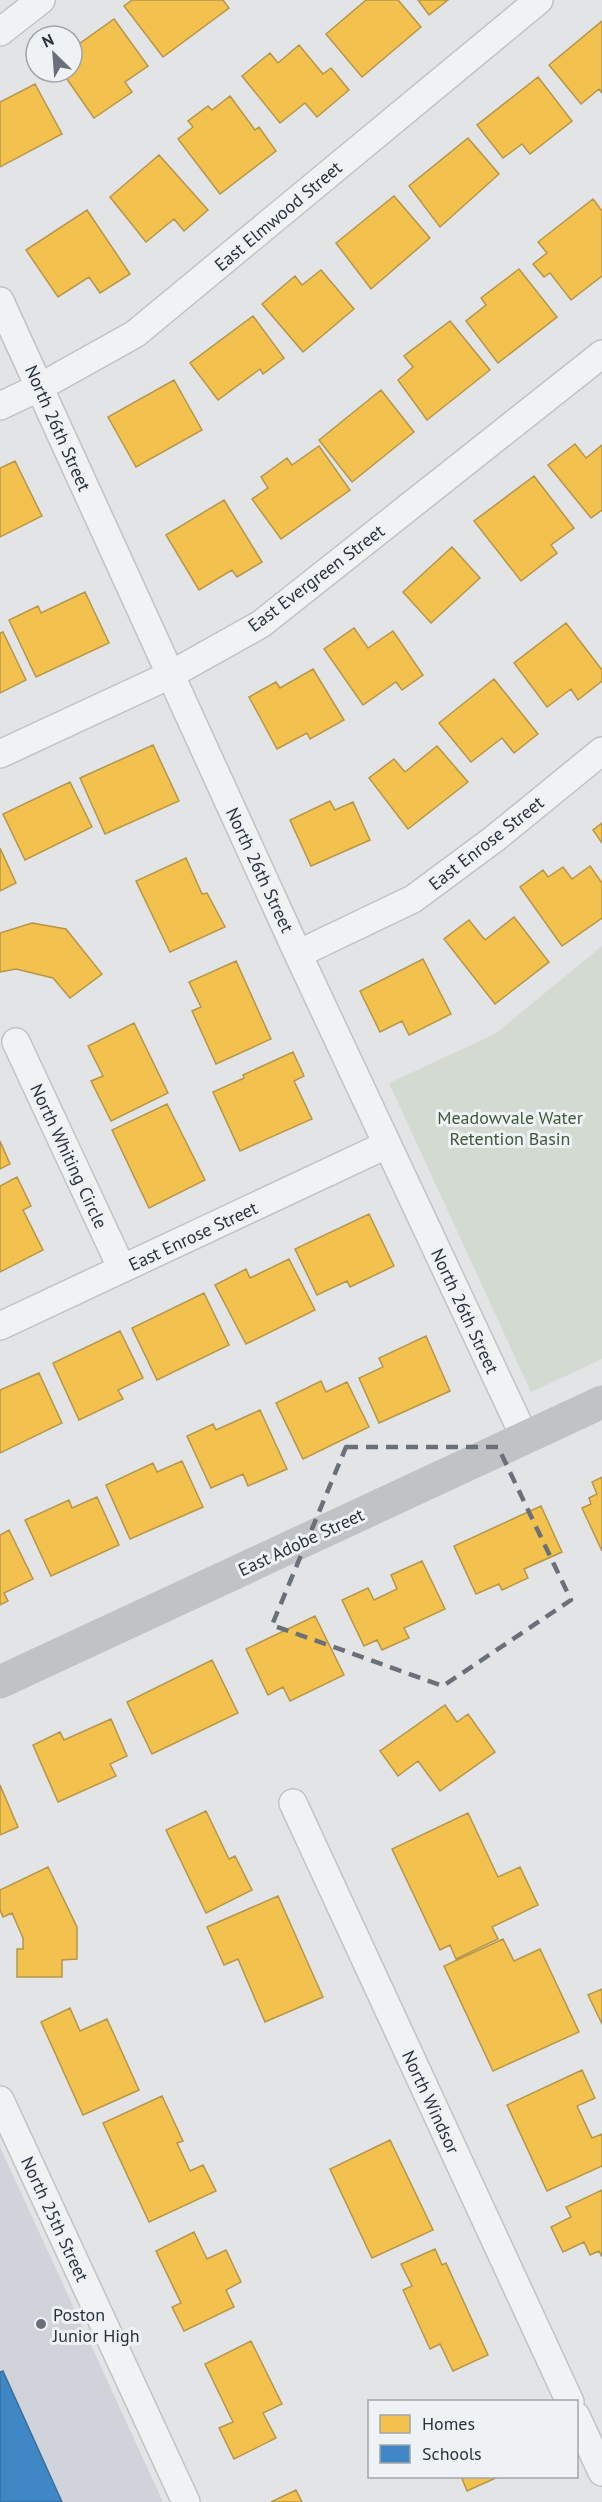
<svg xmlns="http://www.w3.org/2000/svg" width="602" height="2502" viewBox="0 0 602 2502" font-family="'PT Sans',sans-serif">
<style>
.built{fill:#d0d3d9}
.green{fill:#d3dad2}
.homes{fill:#f2c14e;stroke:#b69649;stroke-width:1.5}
.schools{fill:#3f88c5;stroke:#396e9c;stroke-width:1.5}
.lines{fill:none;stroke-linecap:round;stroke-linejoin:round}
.street-casing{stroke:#c0c2c4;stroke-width:30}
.street{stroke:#f1f2f3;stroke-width:27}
.secondary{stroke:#c0c2c5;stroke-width:33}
.marked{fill:none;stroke:#6a7079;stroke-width:4.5;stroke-dasharray:12 8;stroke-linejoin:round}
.poi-dot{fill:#6a7079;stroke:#eff2f5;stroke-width:2}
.labels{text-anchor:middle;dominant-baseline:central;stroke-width:6;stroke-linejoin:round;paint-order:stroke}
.street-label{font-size:18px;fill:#2a323e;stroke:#eff2f5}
.park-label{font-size:18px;fill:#3f5839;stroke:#eff2f5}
.poi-label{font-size:18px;fill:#2a323e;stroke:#eff2f5;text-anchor:start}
</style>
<rect width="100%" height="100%" fill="#e2e4e6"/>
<path class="built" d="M0 2147 163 2502H0Z"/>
<path class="green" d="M602 946V1359L531 1392 389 1083 495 1034Z"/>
<path class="homes" d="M132 0H223L229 8 163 57 124 6Z
M366 0H398L421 27 362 77 326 34Z
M418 0H448L429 15Z
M114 19 148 66 125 82 132 92 94 118 62 72H72V49Z
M602 21V93L599 89 581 104 549 65Z
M299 45 323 74 331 68 349 90 317 117 305 103 280 123 242 76 270 53 278 63Z
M538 77 572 121 530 154 522 144 503 158 477 125Z
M35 84 62 134 0 167V102Z
M230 96 255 130 259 127 276 151 220 194 178 139 193 127 188 121 208 106 212 110Z
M468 138 499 174 440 227 409 186Z
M159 155 208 210 184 231 174 219 146 242 110 197Z
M394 196 430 238 371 289 336 243Z
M593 199 602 211V276L571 300 550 273 544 277 533 264 547 253 538 242Z
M87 210 130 274 100 293 89 277 58 297 26 250Z
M519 269 557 317 498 363 466 321 486 305 481 298Z
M321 270 354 309 303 352 262 304 295 276 302 285Z
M253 316 284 358 263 374 260 369 218 400 190 363Z
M450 321 490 370 427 420 398 380 413 367 404 356Z
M174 380 202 430 136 467 108 417Z
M381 390 414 432 352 482 319 440Z
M575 444 586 458 602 445V510L591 518 548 465Z
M319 446 350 490 281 539 252 499 268 488 261 477 287 458 292 465Z
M15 461 42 516 0 537V468Z
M534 476 574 528 551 545 557 553 521 581 474 521Z
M224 500 262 562 237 577 232 570 199 590 166 535Z
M452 547 480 578 431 623 403 592Z
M85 592 109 643 36 677 9 620 38 606 41 613Z
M566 623 602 670V681L578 700 571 689 547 707 514 663Z
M354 628 368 648 393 631 423 675 402 690 396 682 363 705 324 649Z
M3 632 26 680 0 693V633Z
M313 669 344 720 310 739 307 733 277 749 249 697 276 682 280 688Z
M494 679 538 734 514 753 502 738 471 762 439 723Z
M153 745 179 801 105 834 80 778Z
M437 746 468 782 408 829 369 778 394 759 405 772Z
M70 782 92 827 25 860 3 814Z
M330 801 335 810 353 802 370 840 311 866 290 820Z
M602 823V843L593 830Z
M0 848 16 883 0 891Z
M186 858 202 894 207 893 225 927 170 952 136 881Z
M590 866 602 883V918L562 946 520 887 543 870 548 877 563 867 572 879Z
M514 917 549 962 495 1004 444 939 469 920 485 940Z
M32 923 66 929 102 974 70 998 53 978 16 969 0 972V933Z
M423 959 451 1014 409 1035 402 1021 380 1032 360 991Z
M236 961 271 1039 216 1064 192 1011 201 1007 189 982Z
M134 1023 168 1093 111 1121 91 1081 103 1076 88 1046Z
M293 1052 304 1076 294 1081 312 1119 240 1151 213 1092 244 1078 243 1075Z
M167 1104 205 1180 149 1208 112 1130Z
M0 1141 10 1164 0 1169Z
M17 1177 31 1206 23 1210 43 1250 0 1272V1186Z
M369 1214 394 1266 350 1287 347 1281 317 1295 295 1249Z
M289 1259 315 1310 246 1344 215 1285 246 1269 250 1278Z
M204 1293 229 1345 157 1380 132 1328Z
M120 1331 143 1378 118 1390 123 1399 79 1420 53 1363Z
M426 1336 450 1391 379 1423 359 1378 383 1367 379 1358Z
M39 1373 62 1423 0 1453V1390Z
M321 1381 326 1392 347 1382 369 1427 303 1459 276 1403Z
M260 1410 287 1469 248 1486 243 1474 211 1488 187 1436 213 1424 216 1430Z
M182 1461 203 1507 130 1539 106 1485 153 1463 157 1472Z
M602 1477V1551L582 1508 591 1504 589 1498 597 1494 592 1482Z
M97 1497 119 1545 51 1576 25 1520 69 1500 72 1508Z
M541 1506 562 1552 524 1569 528 1578 502 1590 499 1584 476 1594 454 1546Z
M9 1530 33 1579 4 1593 8 1601 0 1605V1535Z
M422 1561 445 1609 404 1628 409 1638 382 1650 377 1640 364 1646 342 1600 368 1588 374 1600 397 1589 391 1575Z
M315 1616 344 1675 290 1701 283 1687 268 1695 246 1649Z
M212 1660 238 1713 152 1754 127 1702Z
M445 1705 457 1722 468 1714 495 1752 440 1791 418 1761 398 1776 380 1751Z
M111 1719 127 1756 110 1764 116 1776 58 1802 33 1745 60 1732 64 1740Z
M0 1785 18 1827 0 1835Z
M206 1811 229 1859 235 1856 252 1890 206 1913 166 1830Z
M468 1813 498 1877 520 1867 538 1905 492 1927 498 1939 456 1959 450 1945 440 1950 392 1849Z
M48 1867 77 1927V1959L62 1960V1977H17V1949H23V1938L12 1913 3 1917 0 1910V1890Z
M278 1896 323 1997 265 2022 238 1959 224 1965 207 1927Z
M503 1939 514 1961 540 1949 579 2032 493 2071 444 1966Z
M602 1989V2024L588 1995Z
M70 2008 80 2031 107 2019 139 2090 83 2115 41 2022Z
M582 2070 595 2098 577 2106 592 2138 602 2134V2166L547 2191 507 2105Z
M162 2096 183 2141 177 2143 190 2171 203 2165 216 2191 149 2222 103 2123Z
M390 2140 433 2230 372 2258 330 2169Z
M602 2190V2257L599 2251 590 2255 584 2242 563 2252 551 2227 571 2217 566 2207Z
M194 2232 207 2259 226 2250 241 2282 226 2290 234 2307 184 2331 172 2307 181 2303 156 2251Z
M435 2249 442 2265 446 2263 488 2355 453 2371 440 2344 430 2349 403 2290 412 2286 401 2264Z
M251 2341 282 2404 263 2413 276 2438 234 2459 219 2428 233 2422 205 2364Z
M461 2476H500L467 2491Z
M296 2490 302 2502H271Z"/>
<path class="schools" d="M3 2371 62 2502H0V2372Z"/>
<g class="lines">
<g class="street-casing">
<path id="street" d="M0 32 41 0
M0 301 298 954 525 1438
M0 406 40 387 135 334 539 0
M0 754 170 675 261 624 602 354
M298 954 413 899 494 839 602 751
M16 1042 122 1269
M0 1326 386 1145
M293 1803 570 2402
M0 2100 186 2502
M576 2416 602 2472"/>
</g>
<use href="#street" class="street"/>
<path class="secondary" d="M0 1682 602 1402"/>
</g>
<path class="marked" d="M346 1447H498L571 1600 443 1686 272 1625Z"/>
<circle class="poi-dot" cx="41" cy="2324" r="6"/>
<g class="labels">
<g class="street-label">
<text transform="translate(278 216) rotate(-40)">East Elmwood Street</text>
<text transform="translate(58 428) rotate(66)">North 26th Street</text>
<text transform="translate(316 578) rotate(-37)">East Evergreen Street</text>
<text transform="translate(486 843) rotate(-38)">East Enrose Street</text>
<text transform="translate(260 870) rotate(65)">North 26th Street</text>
<text transform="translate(69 1156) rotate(65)">North Whiting Circle</text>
<text transform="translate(193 1236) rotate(-25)">East Enrose Street</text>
<text transform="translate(465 1311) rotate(65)">North 26th Street</text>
<text transform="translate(301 1542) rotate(-25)">East Adobe Street</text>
<text transform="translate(431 2102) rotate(65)">North Windsor</text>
<text transform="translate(55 2219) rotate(65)">North 25th Street</text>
</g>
<g class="park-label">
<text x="510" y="1117">Meadowvale Water<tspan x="510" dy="21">Retention Basin</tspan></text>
</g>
<g class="poi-label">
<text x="53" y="2314">Poston<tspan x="53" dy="21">Junior High</tspan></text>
</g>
</g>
<rect x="368" y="2400" width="210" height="78" fill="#eff2f5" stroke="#a0a5ac" stroke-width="1.5"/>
<rect x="380" y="2415" width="30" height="18" fill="#f2c14e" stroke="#a0a5ac" stroke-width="1.5"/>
<text x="422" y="2430" font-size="18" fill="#2a323e">Homes</text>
<rect x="380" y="2445" width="30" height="18" fill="#3f88c5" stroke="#a0a5ac" stroke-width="1.5"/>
<text x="422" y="2460" font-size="18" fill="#2a323e">Schools</text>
<g transform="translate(54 54) rotate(335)"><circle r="28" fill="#eff2f5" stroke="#a0a5ac" stroke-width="1.5"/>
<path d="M0-4.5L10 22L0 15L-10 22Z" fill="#6a7079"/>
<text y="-9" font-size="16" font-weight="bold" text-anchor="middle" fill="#2a323e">N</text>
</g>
</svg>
